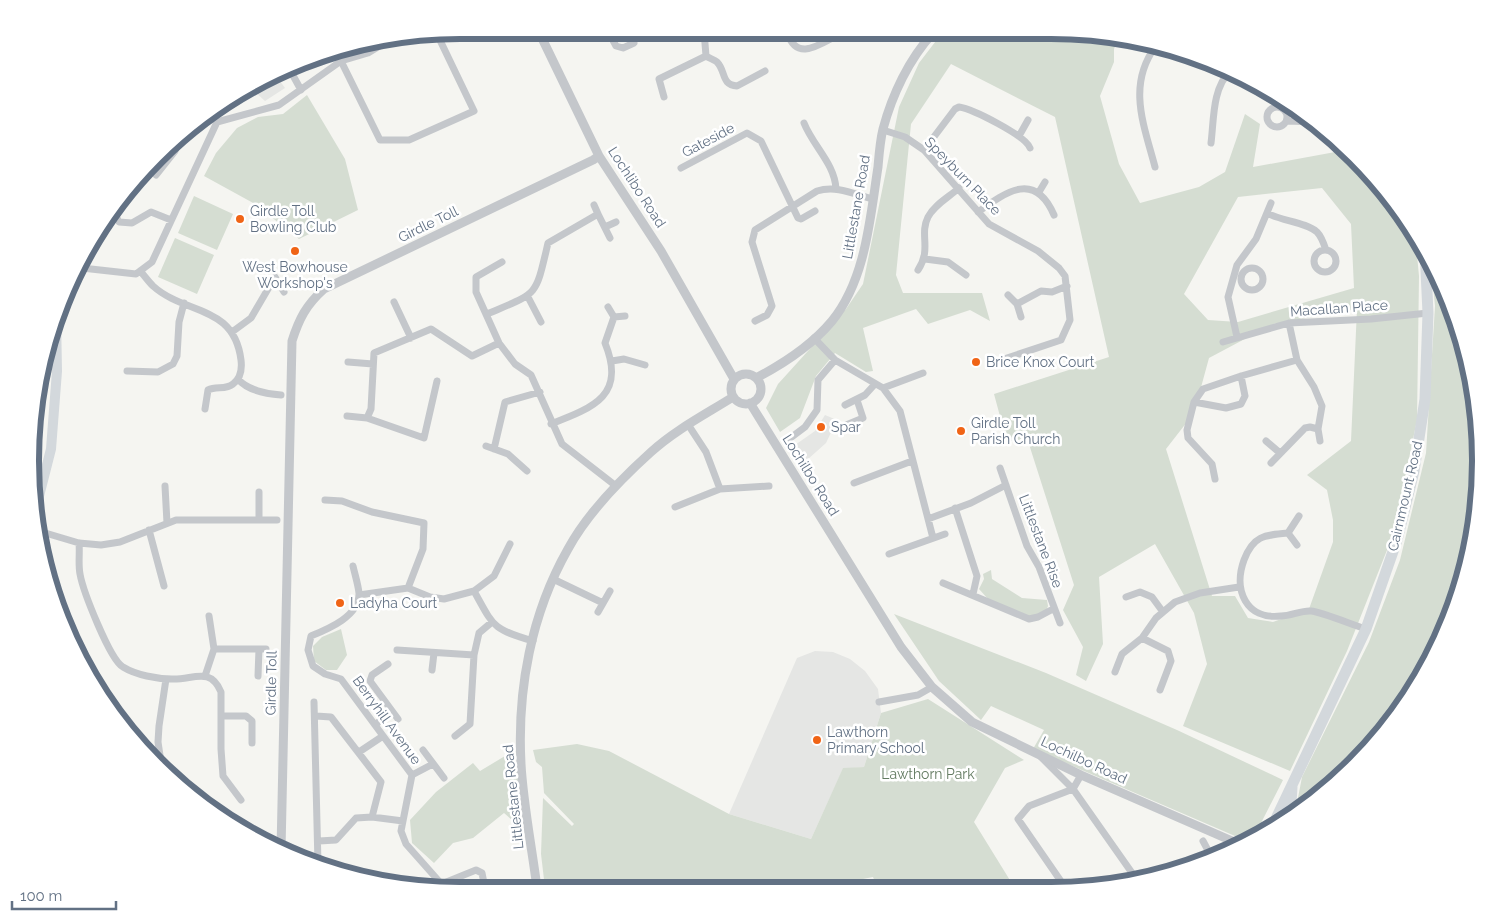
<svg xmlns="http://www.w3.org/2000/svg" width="1511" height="921" viewBox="0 0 1511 921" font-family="Raleway,sans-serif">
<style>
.built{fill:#e5e6e4}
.green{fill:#d5ddd2;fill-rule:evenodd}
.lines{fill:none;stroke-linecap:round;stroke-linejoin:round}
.minor{stroke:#c4c7cb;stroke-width:7}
.tertiary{stroke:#c4c7cb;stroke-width:9}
.secondary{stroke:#d3d8dc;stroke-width:10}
.primary{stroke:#d3d8dc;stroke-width:11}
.poi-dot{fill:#f06416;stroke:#fff;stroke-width:2}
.labels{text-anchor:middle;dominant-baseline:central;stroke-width:5;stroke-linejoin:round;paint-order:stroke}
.street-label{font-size:14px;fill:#627184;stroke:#fff}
.poi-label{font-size:14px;fill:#627184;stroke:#fff;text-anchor:start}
.park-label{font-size:14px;fill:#637b61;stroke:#fff}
.rim{fill:none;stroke:#627184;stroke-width:6}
</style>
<rect width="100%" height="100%" fill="#f5f5f1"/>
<path class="built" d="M277 77 285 88 265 101 253 90Z
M825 415 837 420 826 443 807 460 795 445 815 431Z
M815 651 833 652 850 659 865 671 878 689 881 713 864 767 843 769 811 839 729 814 797 658Z"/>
<path class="green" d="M942 33 1106 34 1119 37 1114 49V62L1100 96 1119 164 1140 203 1199 187 1225 172 1245 114 1260 124 1253 167 1346 150 1374 176 1415 234 1419 276 1417 420 1393 535 1347 651 1290 771 1183 726 1207 664 1194 613 1155 544 1099 577 1103 644 1086 681 1076 675 1083 647 1063 610 1074 585 1027 438 1007 442 994 394 1109 357 1055 117 951 64 911 124 896 275 903 293H982L990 321 970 310 928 324 916 309 863 328 873 371 866 372 835 353 816 376 800 418 780 432 766 408 778 384 846 309 863 284 899 107 919 63ZM1322 188 1351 224 1354 288 1238 322 1208 320 1184 294 1238 197ZM1357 309 1351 441 1307 475 1327 490 1333 520V542L1309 609 1273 622 1248 618 1235 596H1212L1166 449 1194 413 1209 358 1273 324Z
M307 95 345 159 358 210 299 239 255 204 204 176 216 153 237 128 258 117 283 114Z
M194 196 233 214 217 250 178 233Z
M175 238 214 255 197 294 158 277Z
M1431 263 1458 322 1477 404 1480 488 1466 572 1437 651 1392 722 1335 784 1299 809 1297 803 1302 777 1369 642 1400 560 1426 453 1435 306Z
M991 570 992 579 1022 598 1047 600 1048 606 1046 611 1031 617 988 599 979 589 984 579 983 574Z
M894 614 1046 673 1177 730 1283 780 1261 823 1248 835 1235 836 1033 749 1044 730 991 706 981 720 939 681Z
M341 629 347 655 337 670H326L314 661 313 646 322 637Z
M928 699 1024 760 1005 768 974 822 1016 890 878 889 873 877 813 889 545 888 541 854 543 798 572 826 574 824 544 793 542 767 536 762 533 750 577 744 609 751 729 814 811 839 843 768 864 767 881 713Z
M515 750 523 830 504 813 473 838 453 843 434 863 412 843 410 820 436 792 473 763 480 771Z"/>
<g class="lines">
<path class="minor" d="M608 31 616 46 623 48 634 43
M787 32C797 64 821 43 842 33
M1155 47C1127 86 1144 125 1155 167
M706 56C709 58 715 60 717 62 726 71 721 85 737 86L765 71
M341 61 380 140H409L474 111 437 34
M290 70 301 90
M664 97 659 79 706 56 704 31
M1267 117a10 10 0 1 1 20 0a10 10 0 1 1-20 0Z
M211 112 217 122
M1287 121 1316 122
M804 123C813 146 835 164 836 189
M883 130 905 137 924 150 989 224 1038 251 1059 268 1065 276 1070 320 1061 340 1004 359
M1019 136 1028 120
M1211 143C1214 120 1212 89 1230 71
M924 150 955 109 959 107C973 109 1026 136 1030 148
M681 168 747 133 761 141 798 218 801 219 815 211
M156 175 175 151 181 136
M1039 192 1045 182
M594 205 598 214
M114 207V212L119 222 132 223 151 212 171 220
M978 212C1007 191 1035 171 1054 215
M1267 213C1281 221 1306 222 1317 232 1321 236 1324 244 1326 250
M605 227 616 222
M1314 261a11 11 0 1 1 22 0a11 11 0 1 1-22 0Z
M925 259 948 262 966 275
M502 262 476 277V292L499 343 515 364 531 375 562 444 616 486
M1241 279a11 11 0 1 1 22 0a11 11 0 1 1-22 0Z
M82 268 136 274 152 262 217 122 279 105 341 61 368 53 386 42
M918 270C932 249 919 235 928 217 934 205 949 197 959 188
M140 271C144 275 148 281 153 286 185 315 234 304 241 360 242 368 241 378 233 384 226 390 216 386 208 390L205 409
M1008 295 1017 304 1021 317
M528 297 541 322
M394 302 411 338
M1017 304 1041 291 1052 292 1067 286
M608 307 614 317
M487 314C539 292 535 298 548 243L598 214 610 238
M755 321 767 315 772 306 752 242 755 230 817 191C836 185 854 194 873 199
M1289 323 1297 360 1314 387 1322 406 1318 429 1320 441
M232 332 251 318 275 277 284 292
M1237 337 1228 297 1237 265 1256 239 1271 203
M814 338 835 360 883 388 900 411 933 538
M1223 342 1289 323 1371 319 1428 313
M612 361 624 359 645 365
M348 362 373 364
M127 371 158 372 173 364 177 356 179 322 184 303
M238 379C247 390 267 394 281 395
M883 388 923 373
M1194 402 1226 408 1241 404 1245 396 1241 376
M845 405 865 395 875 384
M347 416 367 418 424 438 437 381
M367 418 371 409 374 353 431 329 472 356 499 343
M551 424C595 407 626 395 605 343L614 317 625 316
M839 428 863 418 857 400
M789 439 805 427 817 410 818 380 835 360
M1266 441 1280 453
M486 446 508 454 527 471
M494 449 505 402 540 392
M1271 463 1305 428 1310 427 1318 429
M1000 468 1027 546 1039 567 1060 623
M1215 479 1212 464 1188 438 1187 430 1194 402 1203 389 1241 376 1297 360
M854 483 912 461
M165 486 167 523
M720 489 769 486
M325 500 342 501 372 512 424 523 423 549 408 588
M675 507 720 489 706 452 689 426
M955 508 977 576 973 594
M259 519V492
M928 519 971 503 1006 485
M149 530 164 586
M42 532 79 543 101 545 120 542 176 520H277
M1288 533 1299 516
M79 543C80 553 78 564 80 574 83 591 110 660 123 667 136 675 157 679 172 679 193 680 210 666 221 692V749L223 776 241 800
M1297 545 1288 533C1264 535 1253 536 1244 560 1233 590 1246 620 1281 616 1291 616 1302 610 1311 611 1322 612 1353 625 1366 629
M889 554 945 534
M353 566C355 575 358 584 359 593 360 616 328 629 311 636L308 650 313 666 325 674 341 679 412 775 401 831 406 844 445 888
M553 579 603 603
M943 583 1029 619 1038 617 1053 609
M474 591C494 627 492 629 533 641
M359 595 408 588 430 597 444 599 474 591 494 576 510 544
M1126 597 1140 592 1152 597 1163 612
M598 612 610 591
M209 616 214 649
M1142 638 1168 651 1171 661 1160 690
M397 650 474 655
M388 664 372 675 370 681 398 719
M432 670 434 653
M1115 672 1122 654 1142 638 1156 618 1175 602 1200 593 1239 587
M205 676 214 649H266
M258 676 259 649
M314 702 318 864
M879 702 918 695 932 687
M222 716H246L252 721V743
M316 716 331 717 381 782 372 817
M375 725 392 711
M455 736 470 724 474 655 479 633 492 622
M423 750 444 778
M359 752 383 736
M1041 757 1073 789 1029 806 1018 819 1067 890
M161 762 158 742 159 726 166 679
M412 775 433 764
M1081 775 1073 789 1137 880
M319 841 336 840 356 818 372 817 403 821
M1203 841 1211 856
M444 883 476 870 482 873 485 888"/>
<path class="tertiary" d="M538 30 599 156 661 251 734 379
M731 389a15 15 0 1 1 30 0a15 15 0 1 1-30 0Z
M756 378C783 364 812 345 832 321 866 279 870 218 878 167 879 155 880 141 883 129 892 95 909 59 933 33
M750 403 901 647 932 687 972 722 1081 775 1239 844
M1260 836 1272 827
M281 850 292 341C299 319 306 305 324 289L593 160 599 156
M537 888C532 848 523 803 521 764 517 690 531 614 568 549 588 512 621 479 651 452 675 430 706 414 733 397"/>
<path class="secondary" d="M37 504 51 449 57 371 56 316"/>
<path class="primary" d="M1292 787 1291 803 1294 813
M1273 825 1366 629 1397 540 1414 471 1425 399 1428 313 1425 249"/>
</g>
<g class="poi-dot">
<circle cx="240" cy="219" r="5"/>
<circle cx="295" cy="251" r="5"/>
<circle cx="976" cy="362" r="5"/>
<circle cx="821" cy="427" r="5"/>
<circle cx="961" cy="431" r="5"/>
<circle cx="340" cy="603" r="5"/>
<circle cx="817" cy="740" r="5"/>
</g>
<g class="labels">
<g class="street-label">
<text transform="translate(708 140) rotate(-28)">Gateside</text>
<text transform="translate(963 176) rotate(46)">Speyburn Place</text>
<text transform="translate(637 187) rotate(57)">Lochlibo Road</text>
<text transform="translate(856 207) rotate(-80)">Littlestane Road</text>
<text transform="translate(428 224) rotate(-26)">Girdle Toll</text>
<text transform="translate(1339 308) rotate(-4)">Macallan Place</text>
<text transform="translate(811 475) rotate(58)">Lochilbo Road</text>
<text transform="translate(1405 496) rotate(-77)">Cairnmount Road</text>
<text transform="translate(1041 541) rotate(69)">Littlestane Rise</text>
<text transform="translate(271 683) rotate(-89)">Girdle Toll</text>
<text transform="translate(387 720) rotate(54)">Berryhill Avenue</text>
<text transform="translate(1084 760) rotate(25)">Lochilbo Road</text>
<text transform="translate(513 797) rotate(-96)">Littlestane Road</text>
</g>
<g class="poi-label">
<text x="250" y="211">Girdle Toll<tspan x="250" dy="16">Bowling Club</tspan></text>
<text x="295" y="267" text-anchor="middle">West Bowhouse<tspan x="295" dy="16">Workshop's</tspan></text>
<text x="986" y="362">Brice Knox Court</text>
<text x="971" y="423">Girdle Toll<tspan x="971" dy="16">Parish Church</tspan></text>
<text x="831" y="427">Spar</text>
<text x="350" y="603">Ladyha Court</text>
<text x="827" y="732">Lawthorn<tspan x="827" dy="16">Primary School</tspan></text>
</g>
<g class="park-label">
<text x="928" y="774">Lawthorn Park</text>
</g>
</g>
<path d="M0 0H1511V921H0ZM460 39H1051A421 421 0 0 1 1472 460V461A421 421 0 0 1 1051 882H460A421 421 0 0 1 39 461V460A421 421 0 0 1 460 39Z" fill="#fff" fill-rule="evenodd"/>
<path class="rim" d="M460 39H1051A421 421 0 0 1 1472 460V461A421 421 0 0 1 1051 882H460A421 421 0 0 1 39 461V460A421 421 0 0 1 460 39Z"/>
<path d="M12 901v8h104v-8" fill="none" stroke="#627184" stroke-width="2.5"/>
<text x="20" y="901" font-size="15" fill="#627184" stroke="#ffffff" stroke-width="4" paint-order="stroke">100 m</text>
</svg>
